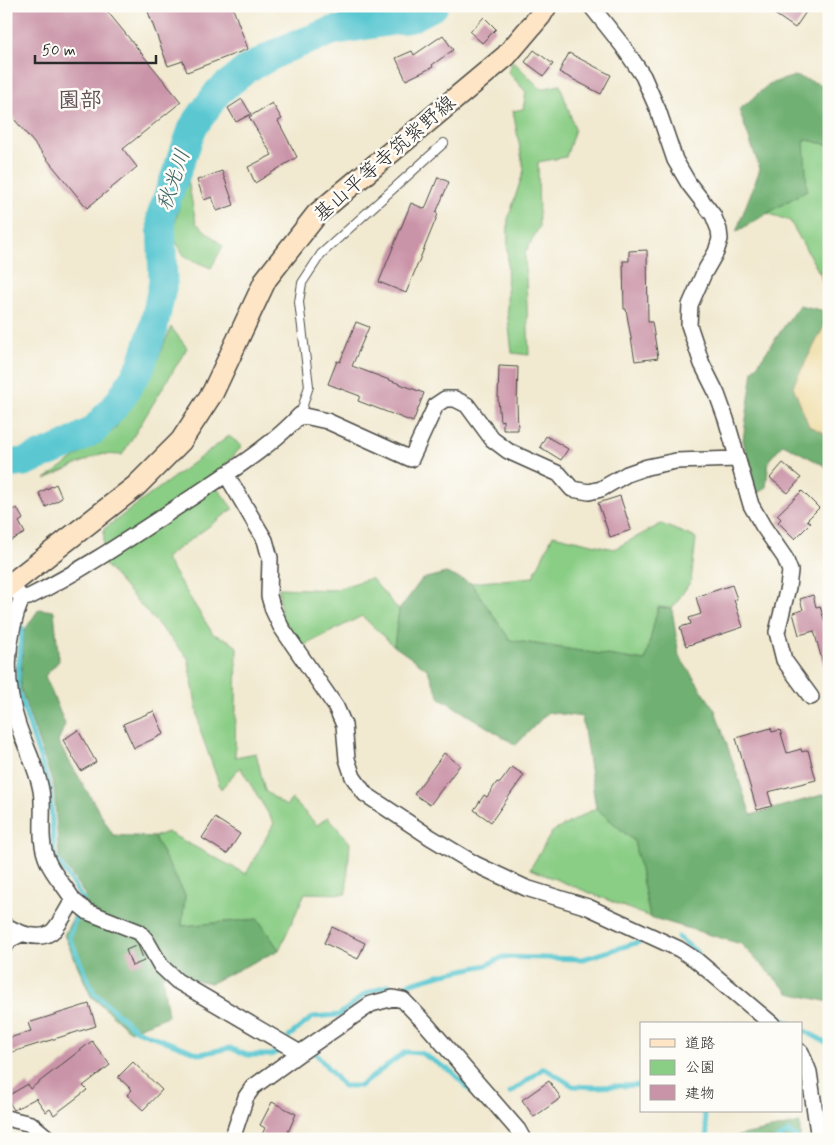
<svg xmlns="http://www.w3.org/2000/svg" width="835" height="1145" viewBox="0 0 835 1145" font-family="Mynerve,'Klee One',sans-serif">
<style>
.green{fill:#8acd85;stroke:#5a7c58}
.forest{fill:#6fb072;stroke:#4d6e4e}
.sand{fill:#eeda9e;stroke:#8c8264}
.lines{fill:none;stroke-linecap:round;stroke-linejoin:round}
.stream{stroke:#5ac7d1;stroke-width:5}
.river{stroke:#5ac7d1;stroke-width:29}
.building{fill:#ca94a8}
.lane-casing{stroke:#494844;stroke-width:10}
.street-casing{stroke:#494844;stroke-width:18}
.secondary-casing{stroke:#494844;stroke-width:24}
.lane{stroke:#fff;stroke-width:8}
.street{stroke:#fff;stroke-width:15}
.secondary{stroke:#fde5c5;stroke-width:21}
.labels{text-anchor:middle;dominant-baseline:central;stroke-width:5;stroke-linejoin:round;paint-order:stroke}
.street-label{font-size:20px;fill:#2b2b2b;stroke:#fdfcf7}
.water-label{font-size:21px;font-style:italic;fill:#3b6265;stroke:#fdfcf7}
.quarter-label{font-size:22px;font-weight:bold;fill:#635057;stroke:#fdfcf7}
</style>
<rect width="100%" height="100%" fill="#fdfcf7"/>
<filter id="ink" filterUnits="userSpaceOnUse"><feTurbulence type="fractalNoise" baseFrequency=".02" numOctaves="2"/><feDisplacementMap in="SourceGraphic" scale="10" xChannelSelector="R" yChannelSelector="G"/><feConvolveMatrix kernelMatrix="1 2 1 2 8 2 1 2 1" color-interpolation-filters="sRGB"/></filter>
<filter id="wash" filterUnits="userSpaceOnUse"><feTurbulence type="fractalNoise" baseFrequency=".0096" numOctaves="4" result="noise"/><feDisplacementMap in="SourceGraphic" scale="20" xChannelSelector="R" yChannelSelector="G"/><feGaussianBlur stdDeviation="1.12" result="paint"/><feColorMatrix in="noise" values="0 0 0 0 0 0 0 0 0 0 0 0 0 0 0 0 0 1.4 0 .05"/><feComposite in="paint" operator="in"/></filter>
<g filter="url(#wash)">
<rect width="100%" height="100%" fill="#f1e9d0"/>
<path class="green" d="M513 61 541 89 560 85 575 129 566 157 538 162 539 227 525 253 529 355 512 353 507 309 508 219 524 170 513 111 523 109 526 92 508 72Z
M803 139 829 145V251L820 274 790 221 767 213 807 190Z
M187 175 196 223 223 246 211 268 185 257 172 235Z
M171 327 187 348 122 455 100 454 45 479 114 430 151 375Z
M229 436 242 446 212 481 233 509 165 558 213 634 228 640 237 647 235 757 256 753 265 791 286 806 292 799 317 825 328 817 350 843 346 894 305 893 279 950 258 919 182 926 185 895 154 837 167 832 246 874 274 823 240 767 221 789 201 733 188 658 103 563 104 529Z
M661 524 696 538 691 581 672 609 658 607 645 661 510 640 471 583 533 577 553 535 614 549Z
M371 578 399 610 394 646 362 616 303 646 281 617 279 588 333 590Z
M596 808 634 841 650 917 530 869 552 832Z"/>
<path class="forest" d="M795 76 829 87V145L804 139 807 190 736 232 760 169 739 110 769 84Z
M799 305 829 312V317L793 386 809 426 829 435V468L783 444 769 460 766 488 756 494 743 440 753 371Z
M446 573 471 583 510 640 645 661 658 607 672 609 679 656 715 710 751 815 829 793V1002L789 993 741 944 650 917 634 841 596 808 582 717 548 712 516 745 440 698 427 669 394 646 399 610 422 579Z
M39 609 54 611 59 661 45 676 65 724 58 742 113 835 154 837 185 895 182 926 258 919 279 950 211 983 162 975 168 1016 130 1031 91 996 64 935 85 895 59 857 54 787 20 687 24 631Z
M800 1123V1139H723Z"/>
<path class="sand" d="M829 251V305L820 274Z
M829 317V435L809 426 793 386Z"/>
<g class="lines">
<path class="stream" d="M22 627 17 688 50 789 54 855 83 900
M76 917 69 937 94 993 136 1030 200 1054 230 1048 247 1055H271L279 1051
M678 937 698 953
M408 984 439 975 487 965 503 957 583 959 639 942
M765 1010 791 1024
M801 1029 829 1044
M289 1036 313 1017 339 1015 367 993 389 985
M317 1055 343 1086H360L405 1052 421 1053 452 1072 486 1106
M510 1093 544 1068 573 1086 597 1087 641 1085
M702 1111 704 1113 708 1139
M777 1139 789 1132 798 1139"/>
<path class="river" d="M6 464 24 462 65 446 94 430 120 400 141 366 153 330 163 283 161 215 193 127 218 92 247 69 285 49 332 31 411 18 434 6"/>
</g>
<g id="blocks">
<path class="building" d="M6 6H103L181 102 123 149 137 167 87 208 6 109Z
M146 6H232L248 49 187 72 183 61 168 66Z
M763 6H810L795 28Z
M484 17 496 29 482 43 470 32Z
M443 35 453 50 432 65 433 67 406 80 396 58 412 51 414 55Z
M534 50 553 64 544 76 525 62Z
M569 53 611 75 601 94 559 72Z
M242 99 251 114 236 122 228 108Z
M272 103 282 119 278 121 297 157 255 183 248 167 272 155 249 117Z
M222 171 234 205 217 211 212 197 204 200 197 180Z
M438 177 449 182 436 213 438 214 406 293 379 282 411 203 425 209Z
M647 250 648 322H652L658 358 635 361 626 309H624L623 261H629V251Z
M356 322 369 327 352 366 424 393 413 422 358 401 360 396 328 384 337 361 340 362Z
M499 366 518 367 517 402 518 430H503V420L500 421 498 399Z
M546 436 568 449 561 460 540 447Z
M783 463 801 478 788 493 770 478Z
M56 484 62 498 46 507 39 493Z
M802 491 819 508 807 520 811 523 795 539 778 522 781 519 777 515Z
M620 496 631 530 610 537 598 503Z
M6 499 13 510 17 508 23 519 19 522 25 533 6 543Z
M732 585 737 599 734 600 743 627 686 646 680 627 691 624 689 618 701 614 696 597Z
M813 595 816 607 820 606 829 636V670L825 671 814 631 799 635 793 613 803 610 800 599Z
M154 711 164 734 134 748 123 724Z
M771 728 772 732 780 730 787 753 801 749 802 752 808 750 816 780 768 792 772 806 757 810 736 738Z
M78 730 96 762 81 771 63 740Z
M444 753 460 765 430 805 414 794Z
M512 767 524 775 491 822 474 810 484 795 487 797 497 782 500 783Z
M215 818 240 834 227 854 202 838Z
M332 927 365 943 358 959 324 943Z
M138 945 144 961 132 966 126 950Z
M89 1004 96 1026 6 1054V1039L31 1031 28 1023Z
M92 1041 110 1065 83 1086 87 1090 54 1115 50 1109 46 1112 36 1098 14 1110 6 1097 28 1084 30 1089Z
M133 1062 162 1090 143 1110 127 1095 132 1090 118 1077Z
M549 1081 561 1098 534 1117 522 1100Z
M272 1102 296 1114 285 1139H260L265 1128 260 1125Z"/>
</g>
</g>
<g filter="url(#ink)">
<use href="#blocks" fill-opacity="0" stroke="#494844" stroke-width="1"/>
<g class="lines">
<g class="lane-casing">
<path id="lane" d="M300 415 309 386 299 302 302 283 321 254 444 143"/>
</g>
<g class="street-casing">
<path id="street" d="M591 6 622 45 643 76 658 110 675 160 689 184 713 215 719 230 720 239 716 252 704 273 690 305 689 325 702 364 717 394 726 419 751 505 763 526 785 558 790 571 788 587 777 632 784 660 811 697
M226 474 265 540 270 558 269 596 273 610 281 627 336 707 344 725 347 759 353 777 365 794 430 837 475 864 526 888 588 907 679 949 696 960 772 1024
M11 585 22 598 29 597C87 568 140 531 194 496 228 473 273 445 300 415L327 421 411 459 436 405 445 399H455L467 405 492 439 508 451 559 474 572 489 589 492 601 489 627 474 647 467 676 461 737 459
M73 900 88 912 139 932 146 940 161 966 177 981 300 1053
M6 926C19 933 41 943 54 930 61 922 67 910 73 900 66 887 54 876 48 862 37 839 45 814 41 790 37 768 25 746 18 725 4 684 5 638 22 598
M6 945 9 940 21 934
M801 1052 809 1072 819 1139
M6 1118 31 1124 49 1139
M232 1139 246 1097 253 1087 300 1053 371 1004 393 998 403 1000 426 1024 518 1130 523 1139"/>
</g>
<g class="secondary-casing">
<path id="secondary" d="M6 588 136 486 181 441 213 392 266 279 317 214 506 56 540 16 546 6"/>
</g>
<use href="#lane" class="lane"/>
<use href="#street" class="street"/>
<use href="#secondary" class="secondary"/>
</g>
</g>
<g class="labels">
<g class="street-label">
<text transform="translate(385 159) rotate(-41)">基山平等寺筑紫野線</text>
</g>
<g class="water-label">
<text transform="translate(174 180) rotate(-71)">秋光川</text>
</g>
<g class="quarter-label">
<text x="80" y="101">園部</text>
</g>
</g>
<rect width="835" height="1145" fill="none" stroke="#fdfcf7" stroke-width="25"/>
<rect x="640" y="1022" width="162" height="90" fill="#fdfcf7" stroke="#a9a8a5"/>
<rect x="650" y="1039" width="25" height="8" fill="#fde5c5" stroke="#a9a8a5"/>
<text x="685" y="1048" font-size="15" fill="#2b2b2b">道路</text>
<rect x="650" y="1060" width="25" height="15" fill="#8acd85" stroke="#a9a8a5"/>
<text x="685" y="1072" font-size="15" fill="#2b2b2b">公園</text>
<rect x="650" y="1085" width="25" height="15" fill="#ca94a8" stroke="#a9a8a5"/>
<text x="685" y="1098" font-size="15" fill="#2b2b2b">建物</text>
<path d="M35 55v8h121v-8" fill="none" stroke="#2b2b2b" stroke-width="2.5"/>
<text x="42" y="55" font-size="15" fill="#2b2b2b" stroke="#fdfcf7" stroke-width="4" paint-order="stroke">50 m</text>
</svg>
